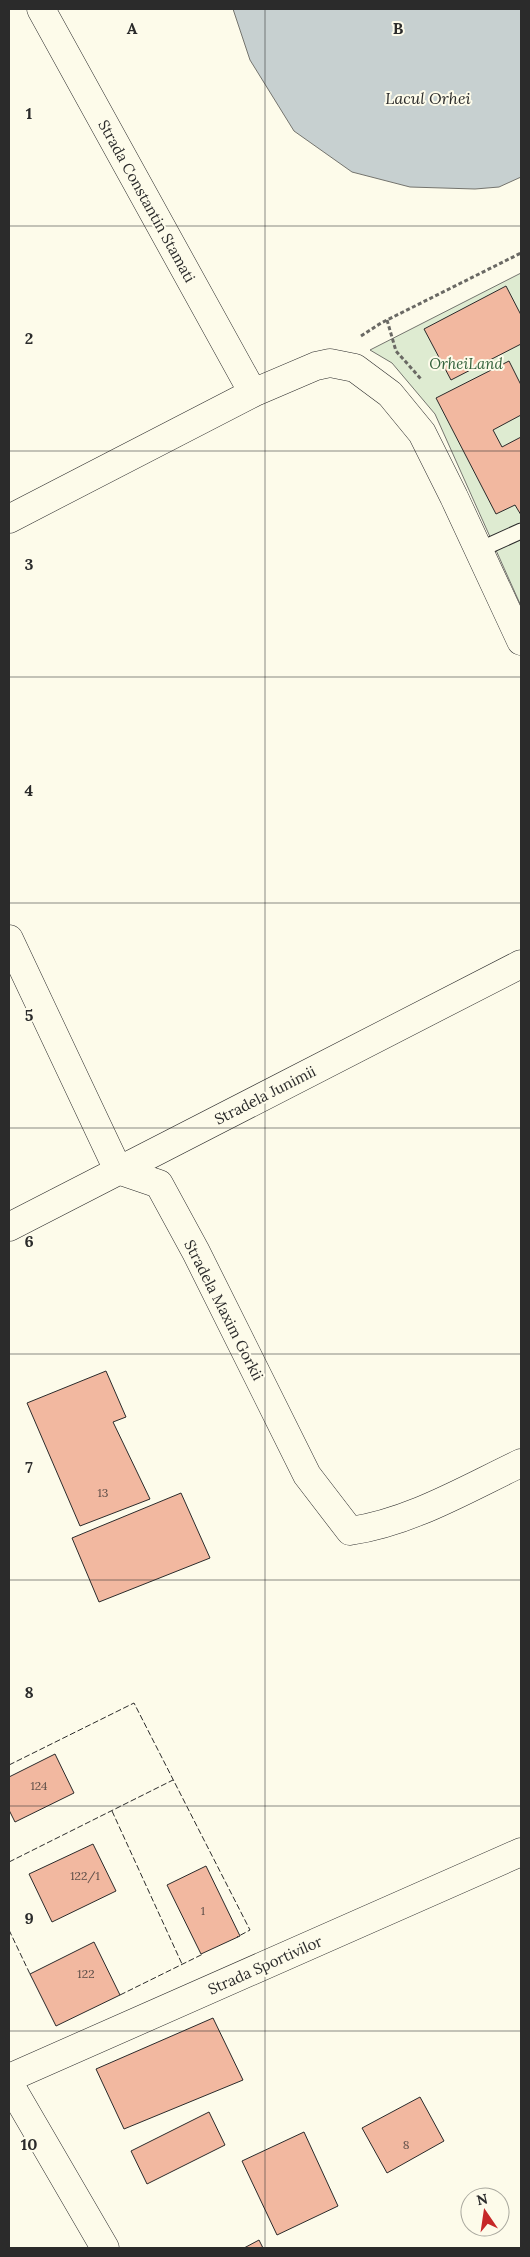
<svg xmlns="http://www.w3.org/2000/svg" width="530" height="2257" viewBox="0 0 530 2257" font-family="Lora,serif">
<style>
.green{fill:#deebd1;stroke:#74746e}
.water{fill:#c7d0d0;stroke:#74746e}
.building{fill:#f2b8a0;stroke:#2b2b2b}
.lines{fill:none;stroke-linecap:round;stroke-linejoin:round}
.lane-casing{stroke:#2b2b2b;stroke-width:17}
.street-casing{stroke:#2b2b2b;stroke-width:29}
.secondary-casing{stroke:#2b2b2b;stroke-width:29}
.path{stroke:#6a6964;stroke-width:3;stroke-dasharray:4 2.5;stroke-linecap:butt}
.lane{stroke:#fdfbea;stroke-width:15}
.street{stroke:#fdfbea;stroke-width:28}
.secondary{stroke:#fdfbea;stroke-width:28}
.fence{stroke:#2b2b2b;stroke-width:1;stroke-dasharray:6 2.5;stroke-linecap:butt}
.grid{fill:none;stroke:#2b2b2b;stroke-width:1;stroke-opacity:0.55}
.labels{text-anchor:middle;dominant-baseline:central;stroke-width:4;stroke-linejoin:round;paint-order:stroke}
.number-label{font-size:12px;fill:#5d4e48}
.street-label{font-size:15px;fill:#2b2b2b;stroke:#fdfbea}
.park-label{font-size:15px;font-style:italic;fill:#34623c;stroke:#fdfbea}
.water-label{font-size:16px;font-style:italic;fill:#2b2b2b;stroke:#fdfbea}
.grid-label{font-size:16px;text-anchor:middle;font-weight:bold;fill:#2b2b2b;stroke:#fdfbea;stroke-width:4;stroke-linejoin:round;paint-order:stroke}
</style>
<rect width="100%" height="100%" fill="#fdfbea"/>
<path class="green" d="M521 273V606L435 414 392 363 370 350Z"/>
<path class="water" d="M233 9H521V177L499 187 475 189 410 187 352 172 294 131 250 60Z"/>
<path class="building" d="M506 286 521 315V344L451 380 424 329Z
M509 361 521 385V415L493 430 502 447 521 437V515L515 505 496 514 436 398Z
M106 1371 126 1417 113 1422 150 1499 80 1526 27 1403Z
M181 1493 210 1558 99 1602 72 1538Z
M55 1754 74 1793 15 1822 9 1810V1777Z
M93 1844 116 1891 52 1922 29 1874Z
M206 1866 240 1936 201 1954 167 1885Z
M94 1942 120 1995 56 2026 30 1974Z
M213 2018 243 2080 124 2129 96 2069Z
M420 2097 444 2141 387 2173 362 2128Z
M209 2112 225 2145 147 2184 131 2151Z
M304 2132 338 2206 277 2235 242 2161Z
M259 2240 263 2248H244Z"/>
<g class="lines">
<g class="lane-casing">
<path id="lane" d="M479 550 521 531"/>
</g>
<g class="street-casing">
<path id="street" d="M41 9 253 393
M9 519 253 393 316 366 330 363 355 368 390 394 422 433 454 497 521 641
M9 939 118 1170 159 1184 196 1252 307 1475 350 1531C411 1522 466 1489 521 1463
M9 1227 521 964
M9 2078 521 1852"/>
</g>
<g class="secondary-casing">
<path id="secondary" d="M9 2083 105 2248"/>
</g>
<path class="path" d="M387 320 396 351 421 379
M361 336 381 323 521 253"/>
<use href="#lane" class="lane"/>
<use href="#street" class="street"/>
<use href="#secondary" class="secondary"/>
<path class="fence" d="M9 1765 134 1703 250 1930 237 1937
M112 1811 182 1964
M9 1862 173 1780
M9 1930 30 1974
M120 1995 203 1954"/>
</g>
<path class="grid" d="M265 9V2248M9 226H521M9 451H521M9 677H521M9 903H521M9 1128H521M9 1354H521M9 1580H521M9 1806H521M9 2031H521"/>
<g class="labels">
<g class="number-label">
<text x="103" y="1492">13</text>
<text x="39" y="1785">124</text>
<text x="85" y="1875">122/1</text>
<text x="203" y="1910">1</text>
<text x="86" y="1973">122</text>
<text x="406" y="2144">8</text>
</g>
<g class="street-label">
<text transform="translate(147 201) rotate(61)">Strada Constantin Stamati</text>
<text transform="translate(265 1095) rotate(-27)">Stradela Junimii</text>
<text transform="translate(224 1310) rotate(63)">Stradela Maxim Gorkii</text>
<text transform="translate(265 1965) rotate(-24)">Strada Sportivilor</text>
</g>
<g class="park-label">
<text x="466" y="363">OrheiLand</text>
</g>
<g class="water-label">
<text x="428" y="98">Lacul Orhei</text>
</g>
</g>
<g class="grid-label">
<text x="132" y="34">A</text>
<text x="398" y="34">B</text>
<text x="29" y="119">1</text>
<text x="29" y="344">2</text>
<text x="29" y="570">3</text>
<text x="29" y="796">4</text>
<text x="29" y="1021">5</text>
<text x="29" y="1247">6</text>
<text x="29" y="1473">7</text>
<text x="29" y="1698">8</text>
<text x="29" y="1924">9</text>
<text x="29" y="2150">10</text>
</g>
<rect width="530" height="2257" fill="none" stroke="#2b2b2b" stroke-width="20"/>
<g transform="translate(485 2212) rotate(347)"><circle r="24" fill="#fdfbea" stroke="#a9a89e"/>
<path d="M0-4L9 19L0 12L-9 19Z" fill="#c62828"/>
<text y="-8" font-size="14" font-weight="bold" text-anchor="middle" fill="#2b2b2b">N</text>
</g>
</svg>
